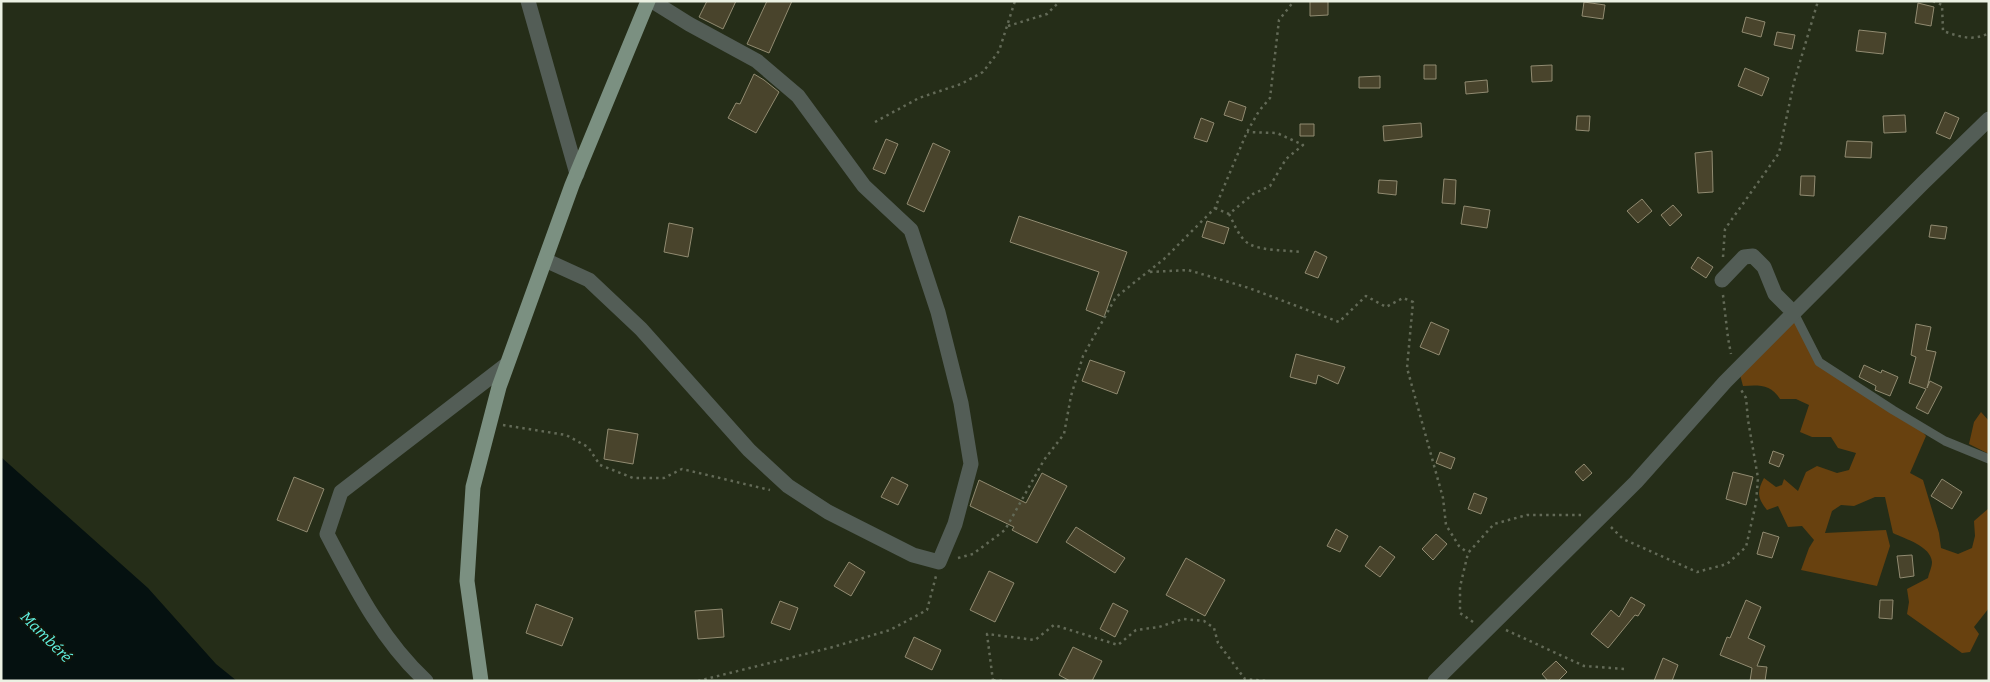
<svg xmlns="http://www.w3.org/2000/svg" width="1990" height="682" viewBox="0 0 1990 682" font-family="Bitter,serif">
<style>
.green{fill:#68410f}
.water{fill:#051110}
.building{fill:#49442c;stroke:#918b71}
.lines{fill:none;stroke-linecap:round;stroke-linejoin:round}
.path{stroke:#636a57;stroke-width:2.5;stroke-dasharray:2.5 4;stroke-linecap:butt}
.service{stroke:#535d56;stroke-width:9}
.minor{stroke:#535d56;stroke-width:15}
.primary{stroke:#7b9081;stroke-width:15}
.labels{text-anchor:middle;dominant-baseline:central;stroke-width:4;stroke-linejoin:round;paint-order:stroke}
.water-label{font-size:15px;font-style:italic;fill:#62f3e3;stroke:#10140a}
</style>
<rect width="100%" height="100%" fill="#252d18"/>
<path class="green" d="M1793 319 1817 362 1921 430 1926 436 1910 473 1923 480 1939 533 1941 548 1958 554 1972 548 1975 536 1974 521 1989 508V608L1974 627 1979 634 1970 652 1962 653 1907 614 1909 602 1907 589 1928 578C1929 573 1932 567 1932 562 1931 546 1905 539 1893 533L1885 497H1875L1854 506 1841 505 1832 511 1825 533 1886 530 1890 546 1877 586 1801 570 1809 548 1814 540 1802 526 1788 527 1778 506 1767 510C1757 498 1757 491 1764 478L1776 487 1782 485 1784 479 1798 491 1806 472 1817 466 1837 473 1849 470 1856 453 1838 448 1831 437H1812L1800 432 1809 405 1796 399H1780C1771 384 1758 385 1743 386L1739 371Z
M1981 412 1989 421V454L1969 444 1974 422Z"/>
<path class="water" d="M1 457 148 588 216 664 237 681H1Z"/>
<path class="building" d="M707 1H736L723 29 699 17Z
M767 1H792L769 53 747 44Z
M1310 1H1328V15L1310 16Z
M1584 2 1605 5 1603 19 1582 16Z
M1918 3 1934 7 1931 26 1915 23Z
M1746 17 1765 22 1761 37 1742 32Z
M1859 30 1886 33 1883 54 1856 51Z
M1777 32 1795 35 1792 49 1774 45Z
M1424 65H1436V79H1424Z
M1552 65V81L1532 82 1531 66Z
M1745 68 1769 78 1762 96 1738 86Z
M754 74 764 80 779 92 756 133 728 118 736 103 740 104Z
M1380 76V88H1359V77Z
M1487 80 1488 92 1466 94 1465 82Z
M1229 101 1246 107 1242 121 1224 115Z
M1945 112 1959 118 1950 139 1936 133Z
M1905 115 1906 132 1884 133 1883 116Z
M1577 116H1590L1589 131 1576 130Z
M1201 118 1214 123 1207 142 1194 138Z
M1421 123 1422 137 1384 141 1383 126Z
M1300 124H1314V136H1300Z
M886 139 898 144 885 174 873 169Z
M1847 141 1872 142 1871 158 1845 157Z
M933 143 950 151 924 212 907 204Z
M1712 151 1713 192 1698 193 1695 153Z
M1801 176H1815L1814 196 1800 195Z
M1444 179 1456 180 1455 204 1442 203Z
M1379 180 1397 181 1396 195 1378 193Z
M1642 199 1652 211 1638 223 1627 211Z
M1673 205 1682 215 1670 226 1661 215Z
M1464 206 1490 210 1487 228 1461 224Z
M1019 216 1127 252 1104 317 1086 310 1099 272 1010 242Z
M1207 221 1229 228 1224 244 1202 237Z
M669 223 693 228 688 257 664 252Z
M1931 225 1947 227 1945 239 1929 237Z
M1315 251 1327 257 1318 278 1305 273Z
M1698 257 1713 267 1706 278 1691 268Z
M1431 322 1449 330 1439 355 1420 347Z
M1916 324 1931 327 1926 350 1936 352 1927 388 1930 381 1942 387 1928 414 1916 408 1926 389 1909 383 1916 357 1911 355Z
M1296 354 1345 367 1338 384 1318 375 1316 384 1290 377Z
M1090 360 1125 372 1117 394 1082 381Z
M1864 365 1881 373 1882 370 1898 377 1890 396 1875 390 1876 386 1859 377Z
M608 429 638 434 633 464 604 459Z
M1773 451 1784 455 1779 467 1769 463Z
M1440 452 1455 458 1451 469 1436 463Z
M1584 464 1592 473 1583 481 1575 472Z
M1733 472 1753 477 1746 505 1726 499Z
M1042 473 1067 486 1037 543 1012 530 1014 527 970 506 979 480 1026 503Z
M294 477 324 489 307 532 277 520Z
M892 477 908 485 898 505 881 497Z
M1942 479 1962 492 1952 509 1931 496Z
M1474 493 1487 498 1481 514 1468 509Z
M1076 527 1125 558 1115 573 1066 542Z
M1336 529 1348 536 1340 552 1327 546Z
M1763 532 1779 537 1772 558 1757 554Z
M1436 534 1447 544 1433 560 1422 549Z
M1380 546 1395 557 1380 577 1365 566Z
M1912 555 1914 576 1900 578 1897 556Z
M1186 558 1225 580 1205 616 1166 595Z
M849 562 865 572 851 596 834 586Z
M989 571 1014 583 995 622 970 610Z
M1631 597 1645 605 1638 616 1635 615 1608 648 1591 634 1611 610 1619 617Z
M1746 600 1761 607 1748 638 1765 646 1757 666 1767 667 1765 681H1750L1752 668 1720 655 1727 637 1730 638Z
M1880 600H1893L1892 619 1879 618Z
M780 601 798 608 790 630 771 623Z
M1113 603 1128 611 1115 637 1100 629Z
M536 604 573 618 562 646 526 633Z
M722 609 724 637 698 639 695 611Z
M914 637 941 650 932 670 905 657Z
M1073 647 1102 661 1092 681H1070L1059 675Z
M1663 658 1678 665 1672 681H1654Z
M1556 661 1567 672 1558 681H1548L1542 674Z"/>
<g class="lines">
<path class="path" d="M1933 1 1942 5 1943 31C1958 36 1973 42 1989 33
M1008 26 1047 14 1060 1
M875 122 919 98 961 84 983 72 999 51 1015 1
M1215 208 1229 214 1253 194 1270 186 1286 159 1303 145 1277 133 1247 132
M1229 214C1234 223 1239 238 1249 244 1263 251 1285 250 1301 252
M1723 257 1725 229 1779 153 1794 82 1818 1
M1150 272 1188 270 1249 288 1339 322 1366 296 1386 307 1403 298 1413 302 1407 368 1443 498 1446 525 1459 546 1468 553
M1723 295 1728 338 1731 354
M503 425 566 435 588 447 600 465 633 478H664L682 469 770 490
M1611 527 1623 539 1697 572 1727 564 1746 547 1756 503 1758 478 1748 420 1746 398 1740 388
M958 558 973 554 1005 530 1044 460 1064 434 1071 396 1083 356 1116 297 1164 259 1215 208 1247 132 1259 111 1270 98 1279 20 1294 1
M1473 622 1460 613V587L1468 553 1494 524 1527 515H1581
M1506 630 1584 666 1625 669
M993 680 1004 681
M698 681 833 647 890 630 927 610 936 576
M993 681 987 634 1035 640 1054 625 1118 645 1136 630 1159 627 1183 619 1204 621 1214 628 1218 643 1245 679 1267 681"/>
<path class="service" d="M1794 313 1819 362 1893 410 1945 441 1989 459"/>
<path class="minor" d="M528 1 577 174
M545 260 589 280 641 329 749 450 788 486 828 512 913 555 939 562 955 524 971 464 961 403 938 312 911 230 864 186 798 96 757 61 689 24 652 1
M1722 280 1744 257 1753 256 1764 267 1775 294 1794 313
M426 681C382 641 354 585 327 534L341 492 506 365
M1435 681 1636 482 1725 382 1923 183 1989 119"/>
<path class="primary" d="M481 681 467 581 473 487 499 387 572 185 648 1"/>
</g>
<g class="labels">
<g class="water-label">
<text transform="translate(46 637) rotate(45)">Mambéré</text>
</g>
</g>
<rect width="1990" height="682" fill="none" stroke="#ebf1e3" stroke-width="5"/>
</svg>
